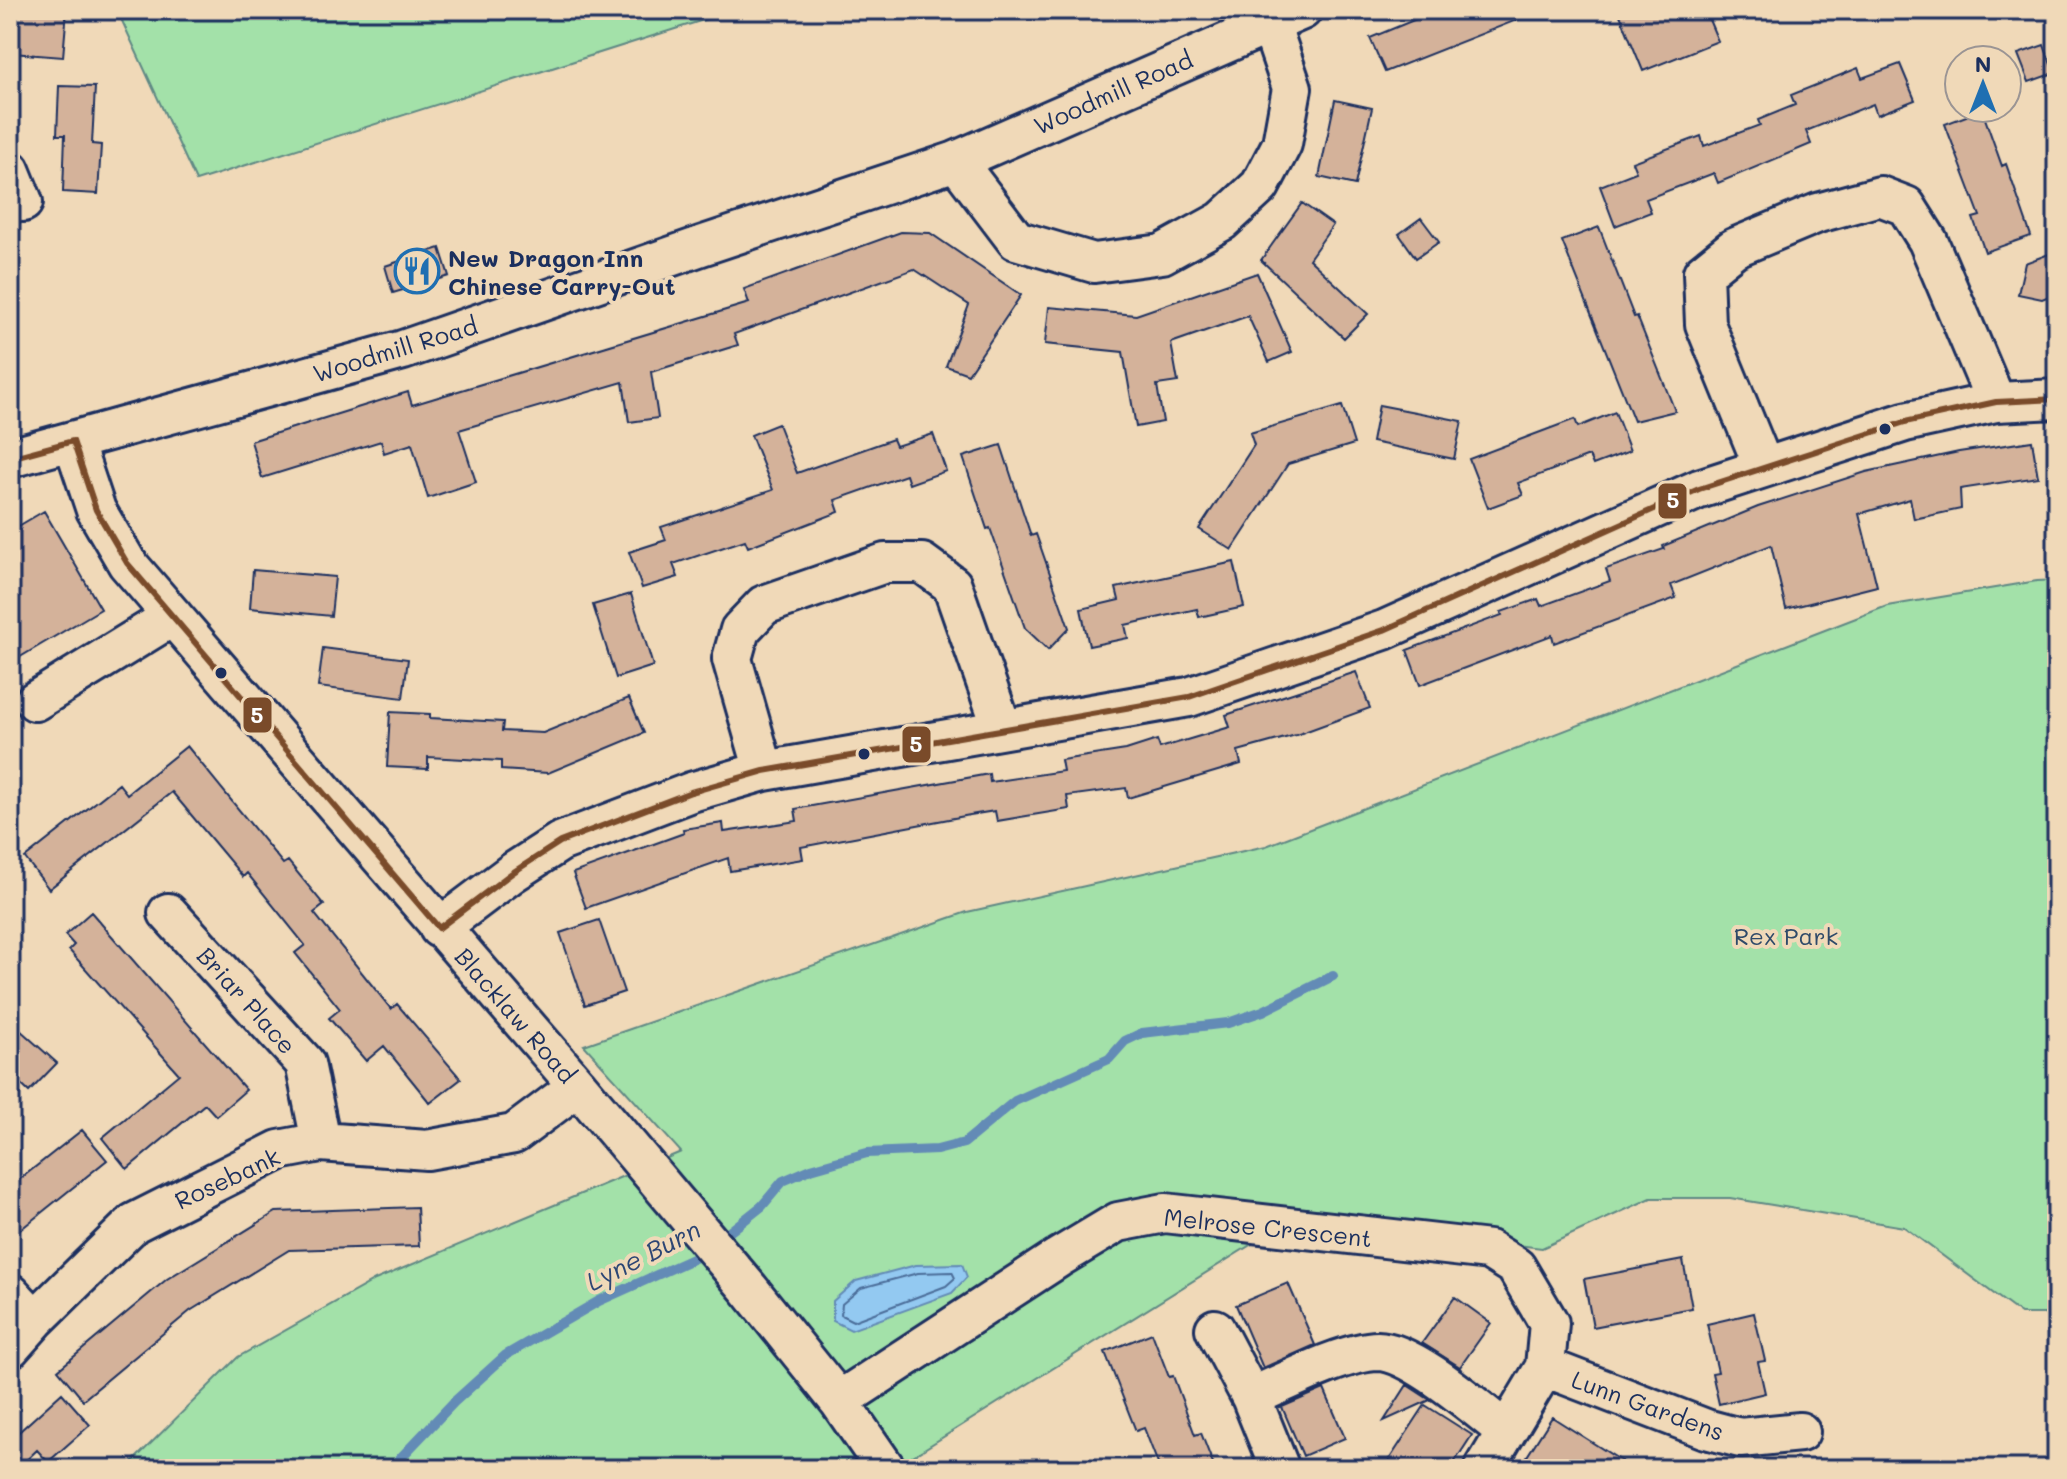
<svg xmlns="http://www.w3.org/2000/svg" width="2067" height="1479" viewBox="0 0 2067 1479" font-family="Mali,sans-serif">
<style>
.green{fill:#a3e1a9;stroke:#5f8884;stroke-width:2}
.water{fill:#93c9f1;stroke:#638bb6;stroke-width:2}
.lines{fill:none;stroke-linecap:round;stroke-linejoin:round}
.shore{stroke:#4b6d99;stroke-width:2}
.stream{stroke:#638bb6;stroke-width:10}
.building{fill:#d4b29a;stroke:#1b2f5e;stroke-width:2}
.minor-casing{stroke:#1b2f5e;stroke-width:44}
.minor{stroke:#f0d9b8;stroke-width:38}
.bus-1-casing{stroke:#f0d9b8;stroke-width:12}
.bus-1{stroke:#7a4b2a;stroke-width:6}
.bus-dot{fill:#1b2f5e;stroke:#f0d9b8;stroke-width:3}
.labels{text-anchor:middle;dominant-baseline:central;stroke-width:8;stroke-linejoin:round;paint-order:stroke}
.street-label{font-size:24px;fill:#1b2f5e;stroke:#f0d9b8}
.poi-label{font-size:24px;font-weight:bold;fill:#1b2f5e;stroke:#f0d9b8;text-anchor:start}
.park-label{font-size:24px;fill:#2f4a69;stroke:#f0d9b8}
.water-label{font-size:26px;font-style:italic;fill:#2d4674;stroke:#f0d9b8}
.line-badge{stroke:#f0d9b8;stroke-width:3}
.badge-label{font-size:22px;text-anchor:middle;font-weight:bold;fill:#fff}
</style>
<rect width="100%" height="100%" fill="#f0d9b8"/>
<filter id="ink" filterUnits="userSpaceOnUse"><feTurbulence type="fractalNoise" baseFrequency=".0125" numOctaves="2"/><feDisplacementMap in="SourceGraphic" scale="16" xChannelSelector="R" yChannelSelector="G"/><feConvolveMatrix kernelMatrix="1 2 1 2 8 2 1 2 1" color-interpolation-filters="sRGB"/></filter>
<g filter="url(#ink)">
<path class="green" d="M117 10H735L196 181Z
M2057 580V1314H2021L1904 1227 1730 1198H1651L1542 1248 1292 1219 892 1469H125L238 1357 375 1280 681 1152 584 1045 967 912 1266 846 1887 606 2037 581Z"/>
<path class="water" d="M962 1264 967 1277 952 1293 851 1330 833 1321V1301L856 1281 916 1265Z"/>
<g class="lines">
<path class="shore" d="M952 1272 955 1278 946 1286 853 1321 841 1315 842 1304 861 1288 918 1273Z"/>
<path class="stream" d="M390 1469 454 1402 506 1355 599 1301 699 1256 762 1206 783 1181 811 1169 867 1153 937 1150 964 1143 1015 1101 1109 1059 1125 1041 1142 1033 1228 1023 1263 1011 1333 976"/>
</g>
<path class="building" d="M15 10H67L63 57 12 53Z
M1438 10H1537V12L1385 72 1370 38Z
M1618 10H1705L1718 41 1643 71Z
M2044 45 2054 73 2029 82 2018 54Z
M1900 64 1915 100 1877 115 1873 104 1806 131 1811 144 1718 183 1714 173 1646 199 1651 212 1615 226 1600 186 1636 172 1632 162 1701 136 1704 146 1760 125 1758 120 1795 105 1791 95 1858 68 1862 78Z
M59 86 95 87 92 144 101 145 98 194 63 192 65 135H57Z
M1335 100 1372 108 1355 185 1319 177Z
M1982 110 2002 166 2006 164 2031 236 1985 252 1973 218 1980 216 1945 124Z
M1302 203 1333 225 1309 259 1368 314 1344 338 1261 260Z
M1421 218 1439 242 1416 258 1399 234Z
M1599 227 1634 317 1637 316 1675 411 1634 421 1562 241Z
M901 232 930 233 1021 295 968 374 946 366 969 305 914 269 734 334 738 345 651 372 658 418 629 422 623 382 459 430 476 482 428 498 412 444 384 453 381 441 262 478 251 441 408 392 412 405 749 303 744 289Z
M440 248 449 276 393 293 385 266Z
M2057 251V293L2042 299 2018 294 2025 263Z
M1257 273 1292 352 1269 362 1248 316 1171 343 1178 382 1157 385 1163 422 1136 427 1123 352 1045 344 1049 307 1136 315Z
M1379 405 1462 421 1454 459 1372 442Z
M1342 406 1354 444 1288 464 1232 550 1199 529 1254 445 1250 433Z
M1615 412 1630 451 1593 465 1589 456 1518 483 1523 495 1488 508 1469 459 1575 419 1578 427Z
M778 424 797 473 893 439 896 446 933 434 946 471 909 484 906 475 835 500 839 512 748 547 745 540 673 564 678 577 642 588 629 552 666 540 661 527 773 490 751 435Z
M2032 441 2038 477 1960 489 1961 509 1914 519 1910 499 1859 514 1877 586 1786 609 1771 545 1671 585 1676 598 1554 643 1552 635 1420 685 1407 650 1502 615 1501 612 1538 599 1541 606 1610 581 1606 569 1664 549 1663 546 1758 507 1866 472 1959 452Z
M1001 445 1031 536 1036 534 1069 628 1048 650 1025 628 990 528 987 529 963 457Z
M44 511 101 609 10 663V531Z
M1234 562 1244 607 1199 617 1197 609 1125 625 1128 638 1089 646 1081 609 1119 600 1116 588Z
M253 570 335 577 331 616 250 608Z
M631 594 653 666 616 678 593 605Z
M323 648 408 659 403 698 318 687Z
M1356 672 1370 708 1296 735 1238 751 1241 764 1128 798 1126 788 1067 796 1069 809 997 821 995 811 970 815 801 847 803 859 730 871 728 858 586 908 573 873 684 833 683 829 723 823 724 832 797 821 795 809 989 774 990 782 1063 771 1061 760 1126 750 1157 740 1160 748 1230 727 1226 715Z
M629 698 644 733 548 773 501 770V761L428 757V769L387 767 390 712 430 714V718L503 722 502 731 543 733Z
M187 746 283 864 288 861 324 905 314 913 391 1009 397 1004 461 1079 430 1103 384 1046 366 1061 329 1018 340 1009 295 953 305 945 247 873 243 877 172 792 49 889 25 858 119 784 127 794Z
M91 912 246 1090 216 1116 205 1104 127 1169 102 1138 179 1074 69 950 74 945 65 935Z
M599 920 624 992 585 1005 560 933Z
M10 1021 57 1063 29 1092 10 1074Z
M82 1130 107 1160 10 1238V1187Z
M417 1207 419 1246 289 1250 190 1311 83 1400 58 1370 167 1279 276 1212Z
M1683 1260 1692 1308 1593 1327 1584 1279Z
M1288 1283 1315 1345 1263 1368 1236 1305Z
M1455 1297 1491 1323 1460 1367 1422 1343Z
M1754 1313 1765 1361 1758 1362 1765 1393 1719 1404 1712 1373 1718 1372 1707 1324Z
M1152 1333 1169 1377 1173 1376 1195 1435 1201 1433 1215 1469H1160L1144 1428 1136 1431 1105 1352Z
M1407 1385 1430 1400 1384 1421Z
M1324 1389 1345 1438 1303 1456 1282 1407Z
M62 1393 90 1425 48 1462 37 1450 17 1469H10V1440Z
M1425 1405 1472 1435 1450 1469H1383Z
M1552 1417 1634 1469H1519Z"/>
<g class="lines">
<g class="minor-casing">
<path id="minor" d="M956 161 1016 240 1094 263 1162 254 1222 221 1260 186 1282 144 1292 88 1270 23
M10 170 23 202
M73 441 96 510 127 563 578 1086 749 1289 839 1401 886 1469
M10 458 403 350 701 246 956 161 1302 10
M1764 468 1705 324 1703 273 1734 248 1818 213 1880 196 1906 206 1928 241 1996 402
M35 701 173 616
M764 771 732 659 740 630 764 605 885 563H922L952 585 1002 728
M168 913 305 1063 321 1142
M439 928 512 873 560 842 691 792 764 771 1189 697 1384 630 1699 489 1905 422 1996 402 2057 399
M10 1293 35 1320
M1215 1329 1251 1397 1280 1469
M10 1348 35 1320 134 1223 279 1150 321 1142 427 1150 514 1134 578 1086
M1545 1367 1706 1429 1740 1438 1800 1432
M1251 1397C1285 1383 1342 1352 1378 1351 1412 1351 1477 1409 1506 1431
M839 1401 1058 1258 1118 1222 1165 1213 1489 1250 1516 1267 1549 1323 1545 1367 1484 1469"/>
</g>
<use href="#minor" class="minor"/>
<g class="bus-1-casing">
<path id="bus-1" d="M10 458 73 441 96 510 127 563 439 928 512 873 560 842 691 792 764 771 1189 697 1384 630 1699 489 1905 422 1996 402 2057 399"/>
</g>
<use href="#bus-1" class="bus-1"/>
</g>
</g>
<defs>
<g id="restaurant-ring" transform="scale(2.3)"><circle r="9.5" fill="#f0d9b8" stroke="#1f6fb2" stroke-width="1.5"/><path d="M-5-6h1v4h1v-4h1v4h1v-4h1v5L-1.5 .5V6h-2V.5L-5-1ZM5-6V6H3V1.5H1.5Q1.5-4 5-6Z" fill="#1f6fb2"/></g>
</defs>
<g fill-rule="evenodd">
<use href="#restaurant-ring" x="417" y="271"/>
</g>
<g class="bus-dot">
<circle cx="1885" cy="429" r="7"/>
<circle cx="221" cy="673" r="7"/>
<circle cx="864" cy="754" r="7"/>
</g>
<g class="labels">
<g class="street-label">
<text transform="translate(1113 92) rotate(-24)">Woodmill Road</text>
<text transform="translate(395 349) rotate(-17)">Woodmill Road</text>
<text transform="translate(247 1000) rotate(48)">Briar Place</text>
<text transform="translate(516 1015) rotate(49)">Blacklaw Road</text>
<text transform="translate(227 1178) rotate(-25)">Rosebank</text>
<text transform="translate(1268 1227) rotate(6)">Melrose Crescent</text>
<text transform="translate(1648 1405) rotate(20)">Lunn Gardens</text>
</g>
<g class="poi-label">
<text x="448" y="257">New Dragon Inn<tspan x="448" dy="28">Chinese Carry-Out</tspan></text>
</g>
<g class="park-label">
<text x="1786" y="935">Rex Park</text>
</g>
<g class="water-label">
<text transform="translate(643 1255) rotate(-27)">Lyne Burn</text>
</g>
</g>
<g class="line-badge">
<rect x="1657" y="482" width="31" height="38" rx="8" fill="#7a4b2a"/>
<rect x="242" y="696" width="31" height="38" rx="8" fill="#7a4b2a"/>
<rect x="901" y="725" width="31" height="39" rx="8" fill="#7a4b2a"/>
</g>
<g class="badge-label">
<text x="1673" y="508">5</text>
<text x="257" y="723">5</text>
<text x="916" y="752">5</text>
</g>
<rect width="2067" height="1479" fill="none" stroke="#f0d9b8" stroke-width="40"/>
<rect x="20" y="20" width="2027" height="1439" fill="none" stroke="#1b2f5e" stroke-width="3" filter="url(#ink)"/>
<g transform="translate(1983 84)"><circle r="38" fill="#f0d9b8" stroke="#9b9594" stroke-width="2"/>
<path d="M0-6L14 30L0 20L-14 30Z" fill="#1f6fb2"/>
<text y="-12" font-size="22" font-weight="bold" text-anchor="middle" fill="#1b2f5e">N</text>
</g>
</svg>
